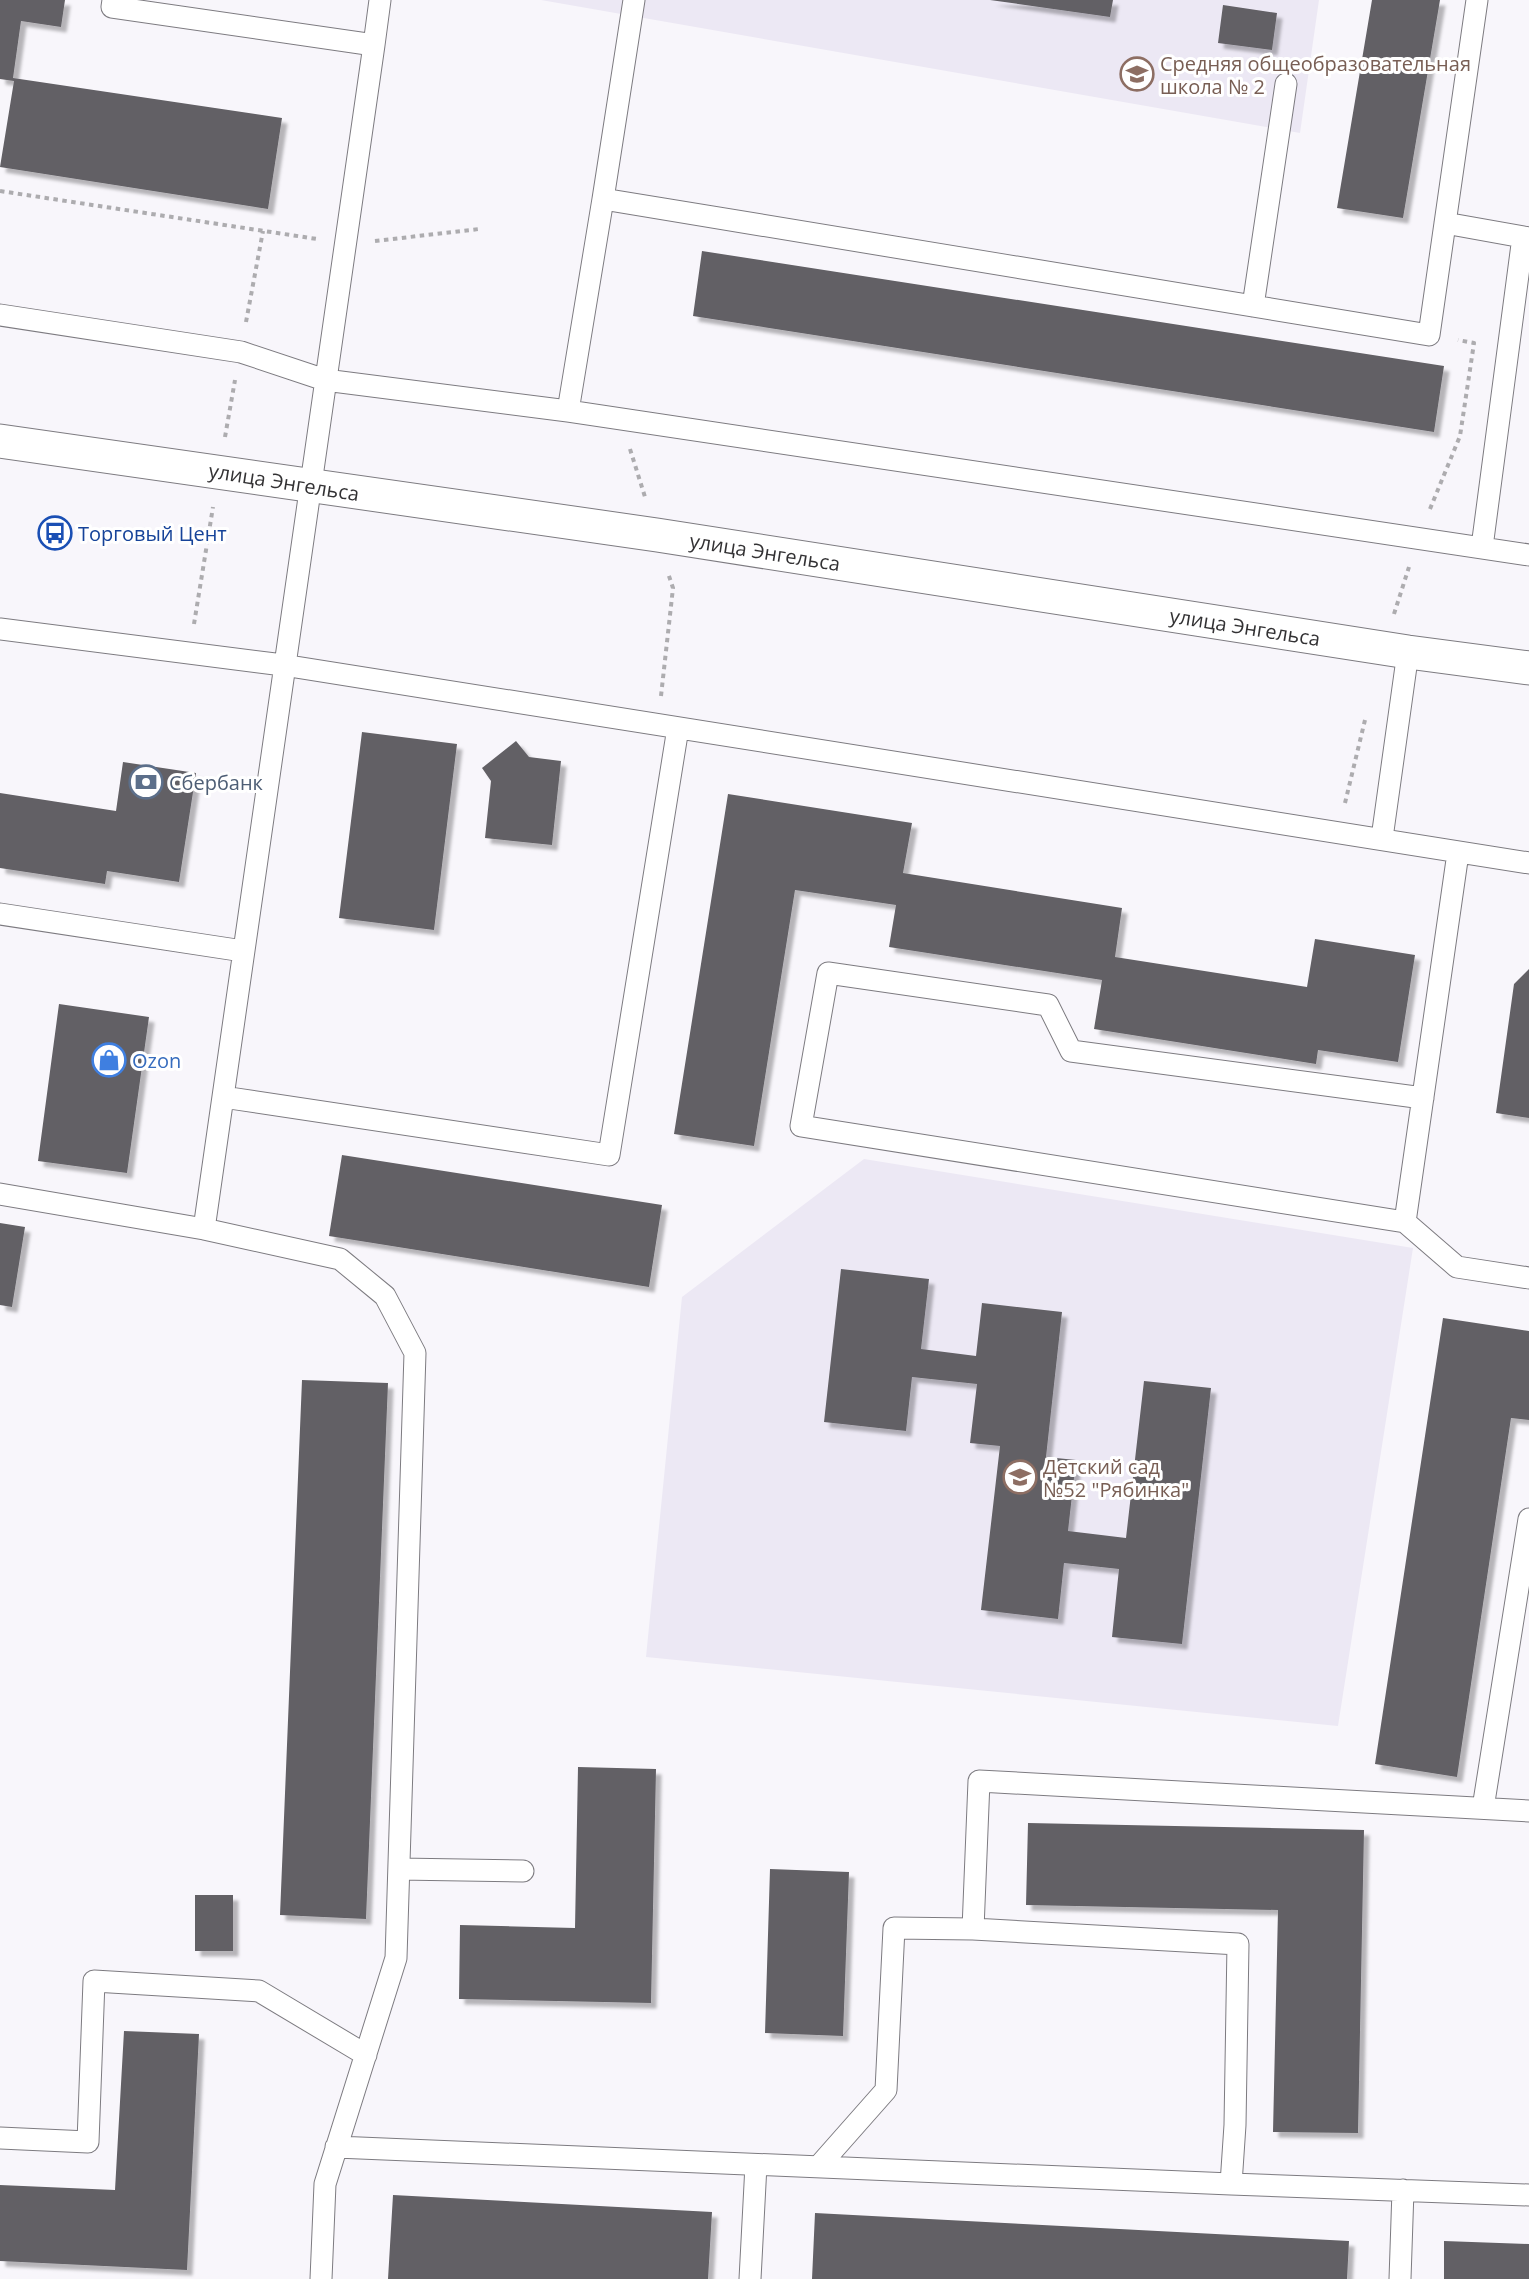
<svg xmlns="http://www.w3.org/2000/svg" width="1529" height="2279" viewBox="0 0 1529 2279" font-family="'Open Sans',sans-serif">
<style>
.built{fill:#ece8f4}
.building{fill:#626065;filter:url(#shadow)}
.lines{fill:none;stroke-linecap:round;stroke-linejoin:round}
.service-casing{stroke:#7d7b80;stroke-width:23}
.tertiary-casing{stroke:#7d7b80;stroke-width:35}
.path{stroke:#adacaf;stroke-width:4;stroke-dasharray:4.5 4.5;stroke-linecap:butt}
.service{stroke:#fff;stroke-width:21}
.tertiary{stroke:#fff;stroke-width:33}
.labels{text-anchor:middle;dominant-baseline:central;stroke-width:6;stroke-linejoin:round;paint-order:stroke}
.education-label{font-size:20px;fill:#785e54;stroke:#fff;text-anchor:start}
.street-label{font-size:20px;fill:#333234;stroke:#fff}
.transit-label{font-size:20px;fill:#164399;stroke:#fff;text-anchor:start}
.service-label{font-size:20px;fill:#4e5e75;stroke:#fff;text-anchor:start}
.shop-label{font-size:20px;fill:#366cbe;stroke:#fff;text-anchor:start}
</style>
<defs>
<filter id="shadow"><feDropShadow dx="5.5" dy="5.5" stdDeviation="1.5" flood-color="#0004"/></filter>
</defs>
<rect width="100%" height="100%" fill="#f8f6fb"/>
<path class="built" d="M541 0H1319L1300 133Z
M864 1159 1413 1248 1338 1726 646 1657 682 1297Z"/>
<path class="building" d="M0 0H65L61 27 21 21 13 78 282 118 268 209 0 167 14 81 0 79Z
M990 0H1113L1110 17Z
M1372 0H1440L1403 218 1337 208Z
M1223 5 1277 13 1272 50 1218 43Z
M702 251 1444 366 1434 432 693 316Z
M362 732 457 744 434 930 339 918Z
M516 741 529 757 561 761 552 845 485 838 491 781 482 768Z
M123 762 196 773 179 882 107 871 105 884 0 868V793L116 811Z
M728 794 912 823 903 873 1122 908 1115 957 1307 987 1315 939 1415 955 1398 1062 1318 1050 1316 1064 1094 1029 1102 980 889 947 896 905 795 890 754 1146 674 1134Z
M1529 969V1118L1496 1113 1514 984Z
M59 1004 149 1017 127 1173 38 1161Z
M342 1155 662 1205 649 1287 329 1236Z
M0 1223 25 1227 12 1307 0 1305Z
M841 1269 929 1279 921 1349 976 1356 982 1303 1062 1312 1046 1457 1076 1460 1068 1531 1126 1538 1144 1381 1211 1388 1182 1644 1112 1637 1119 1569 1064 1563 1058 1619 981 1610 1000 1446 970 1443 977 1384 912 1377 906 1431 824 1422Z
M1443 1318 1529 1331V1420L1511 1418 1457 1777 1375 1764Z
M302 1380 388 1383 366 1919 280 1915Z
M578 1767 656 1769 651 2003 459 1999 460 1925 575 1928Z
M1028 1823 1364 1830 1358 2133 1273 2132 1278 1910 1026 1905Z
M770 1869 849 1872 843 2036 765 2033Z
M195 1895H233V1951H195Z
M124 2031 199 2034 187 2270 0 2261V2185L115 2190Z
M393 2195 712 2212 708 2279H388Z
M815 2213 1349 2241 1347 2279H812Z
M1444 2241 1529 2244V2279H1444Z"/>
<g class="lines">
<g class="service-casing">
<path id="service" d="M113 0 112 7 374 45 204 1229 340 1259 385 1296 415 1353 396 1958 325 2184 321 2279
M374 45 380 0
M603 199 634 0
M1445 223 1529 238
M1253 306 1286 84
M0 315 241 352 325 380 568 411 1529 555
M568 411 603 199 1429 335 1477 0
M1482 547 1523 237
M0 629 283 665 1529 863
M1382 838 1408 652
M1458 853 1405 1222 1457 1267 1529 1278
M0 914 243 951
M223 1097 609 1155 678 728
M0 1194 204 1229
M1405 1222 801 1126 828 973 1048 1005 1071 1051 1423 1098
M1483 1808 1529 1519
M1529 1811 979 1781 973 1929 1238 1944 1235 2125 1231 2184 1529 2195
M399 1869 523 1871
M0 2138 88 2142 94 1981 259 1991 366 2055
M336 2147 1231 2184
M818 2167 886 2090 894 1928 973 1929
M750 2279 756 2165
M1400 2279 1403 2190"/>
</g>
<g class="tertiary-casing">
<path id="tertiary" d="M0 441 657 535 1408 652 1529 668"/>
</g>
<path class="path" d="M0 191 317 239
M375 241 479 229
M246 322 263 231
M225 437 235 380
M630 449 645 497
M1430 509 1460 436 1474 343 1458 340
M1394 614 1409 567
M194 624 213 507
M661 696 673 588 668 573
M1345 803 1365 720"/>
<use href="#service" class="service"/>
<use href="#tertiary" class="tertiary"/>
</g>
<defs>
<g id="school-ring" transform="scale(1.725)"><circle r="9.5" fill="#fff" stroke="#8d6e63" stroke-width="1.5"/><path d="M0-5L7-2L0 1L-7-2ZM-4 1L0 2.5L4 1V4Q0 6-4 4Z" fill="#8d6e63"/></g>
<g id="bus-ring" transform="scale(1.725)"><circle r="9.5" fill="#fff" stroke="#1a4fb4" stroke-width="1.5"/><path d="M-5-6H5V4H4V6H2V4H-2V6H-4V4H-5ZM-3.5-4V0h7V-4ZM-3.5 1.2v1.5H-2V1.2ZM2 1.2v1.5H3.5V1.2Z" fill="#1a4fb4"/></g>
<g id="bank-ring" transform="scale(1.725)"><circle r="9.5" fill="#fff" stroke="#5c6f8a" stroke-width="1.5"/><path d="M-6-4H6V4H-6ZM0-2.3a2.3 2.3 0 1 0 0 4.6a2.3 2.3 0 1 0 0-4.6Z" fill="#5c6f8a"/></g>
<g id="shop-ring" transform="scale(1.725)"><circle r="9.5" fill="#fff" stroke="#3f7fe0" stroke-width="1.5"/><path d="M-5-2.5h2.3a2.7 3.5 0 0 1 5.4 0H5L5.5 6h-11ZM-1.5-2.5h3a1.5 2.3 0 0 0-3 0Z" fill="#3f7fe0"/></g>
</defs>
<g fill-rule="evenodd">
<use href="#school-ring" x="1137" y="74"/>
<use href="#bus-ring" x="55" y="533"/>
<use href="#bank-ring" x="146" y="782"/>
<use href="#shop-ring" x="109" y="1060"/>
<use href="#school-ring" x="1020" y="1477"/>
</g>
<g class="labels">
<g class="education-label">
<text x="1160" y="63">Средняя общеобразовательная<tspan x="1160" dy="23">школа № 2</tspan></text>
<text x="1043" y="1466">Детский сад<tspan x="1043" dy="23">№52 "Рябинка"</tspan></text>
</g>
<g class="street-label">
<text transform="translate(284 482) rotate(9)">улица Энгельса</text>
<text transform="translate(765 552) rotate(9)">улица Энгельса</text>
<text transform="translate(1245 627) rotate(9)">улица Энгельса</text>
</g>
<g class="transit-label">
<text x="78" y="533">Торговый Цент</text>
</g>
<g class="service-label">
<text x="169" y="782">Сбербанк</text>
</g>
<g class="shop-label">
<text x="132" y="1060">Ozon</text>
</g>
</g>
</svg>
